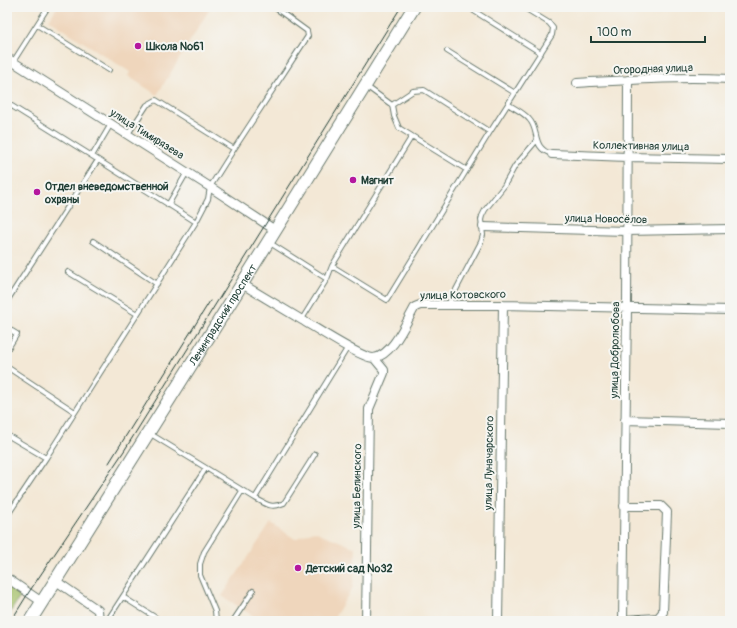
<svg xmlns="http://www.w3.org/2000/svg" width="737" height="628" viewBox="0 0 737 628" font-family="Pangolin,sans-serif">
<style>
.built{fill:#efd6bc}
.green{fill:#a4c067;stroke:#627e4e}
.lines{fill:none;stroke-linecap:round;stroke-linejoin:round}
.lane-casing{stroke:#69796d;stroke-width:6}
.street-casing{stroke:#69796d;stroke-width:10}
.secondary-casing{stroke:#69796d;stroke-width:14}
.lane{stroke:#fff;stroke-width:4}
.street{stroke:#fff;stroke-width:8}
.secondary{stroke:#fff;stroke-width:12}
.tram{stroke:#1f3d34;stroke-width:1}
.poi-dot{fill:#b5179e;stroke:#f6f6f2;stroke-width:1.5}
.labels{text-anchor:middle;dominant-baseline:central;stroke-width:4;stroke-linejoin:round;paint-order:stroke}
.poi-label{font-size:11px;font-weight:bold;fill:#1f3d34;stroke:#f6f6f2;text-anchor:start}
.street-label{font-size:11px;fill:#1f3d34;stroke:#f6f6f2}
</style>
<rect width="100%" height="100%" fill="#f6f6f2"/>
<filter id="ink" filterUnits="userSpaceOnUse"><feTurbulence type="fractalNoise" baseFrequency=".025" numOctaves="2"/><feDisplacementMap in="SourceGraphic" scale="8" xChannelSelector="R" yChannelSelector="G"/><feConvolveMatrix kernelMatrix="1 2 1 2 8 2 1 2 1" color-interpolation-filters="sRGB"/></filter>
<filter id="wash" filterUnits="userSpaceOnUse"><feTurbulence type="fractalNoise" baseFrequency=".012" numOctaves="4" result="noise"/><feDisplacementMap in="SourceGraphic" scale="16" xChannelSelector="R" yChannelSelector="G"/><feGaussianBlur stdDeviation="0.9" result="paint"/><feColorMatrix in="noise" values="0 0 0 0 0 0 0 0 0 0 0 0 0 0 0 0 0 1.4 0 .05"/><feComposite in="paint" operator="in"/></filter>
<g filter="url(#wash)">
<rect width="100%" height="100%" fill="#f3e8d6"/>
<path class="built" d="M57 7 78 8 211 7 157 95 128 76 130 72 49 20Z
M271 523 295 539 314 531 356 548 353 587 332 621H261L222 596Z"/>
<path class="green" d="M7 585 22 594 7 617Z"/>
</g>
<g filter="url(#ink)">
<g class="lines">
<g class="lane-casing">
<path id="lane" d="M474 11 541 53
M37 25 109 70
M447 51 515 93
M13 62 48 7
M366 86 392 105 394 116 399 128 467 170
M7 103 92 156 196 222
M508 104C515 109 523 112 529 119 540 130 531 148 552 154
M392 105 413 91 424 90 490 132
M128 134 147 105 156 100 234 149
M92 156 111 124
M168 205 187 172
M93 241 157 284
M270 243 327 279
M332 266 387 300 490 132 552 35 553 28 549 23 523 7
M68 272 137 314
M7 301 98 160
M448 305 481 242 483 235 481 220 482 216 485 210 504 186 515 166 537 140
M302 319 327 279 332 266 412 136
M7 328 17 334 7 350
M7 367 75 412
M149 433 255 498C266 504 271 509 284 503L315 454
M7 435 46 458
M255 498 348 347
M7 516 46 458 196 222 208 199 210 187 234 149 308 36 307 31 274 7
M123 597 161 621
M107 621 206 468
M216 621 215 611 200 575V564L204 552 242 491
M233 621 253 591"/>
</g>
<g class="street-casing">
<path id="street" d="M7 58 210 187 275 230
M577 83C628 80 679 76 730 79
M552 154 627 157 730 159
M483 227 626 231 730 229
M242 284C262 296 282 308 302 320 314 327 363 359 374 358 393 355 406 322 415 307L420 305H503L730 310
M625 420 730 423
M7 578 42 602
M56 581 98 610 99 621
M623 620 658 618 663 612 667 512 661 506H624
M366 621 369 409 384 373V370L374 358
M498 621 503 305
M623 621 627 308 628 80"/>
</g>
<g class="secondary-casing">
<g id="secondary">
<path id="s1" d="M30 621 242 284 414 7"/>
</g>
</g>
<use href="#lane" class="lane"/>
<use href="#street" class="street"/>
<use href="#secondary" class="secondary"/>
<path class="tram" d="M109 463 210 301
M11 621 29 592 124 451 401 7"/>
</g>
</g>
<g class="poi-dot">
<circle cx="138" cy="46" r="4"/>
<circle cx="353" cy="180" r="4"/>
<circle cx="37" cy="192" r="4"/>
<circle cx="298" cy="568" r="4"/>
</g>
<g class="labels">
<g class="poi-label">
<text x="146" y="46">Школа №61</text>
<text x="361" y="180">Магнит</text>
<text x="45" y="186">Отдел вневедомственной<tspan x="45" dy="13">охраны</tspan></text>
<text x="306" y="568">Детский сад №32</text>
</g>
<g class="street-label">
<text transform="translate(653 69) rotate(-2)">Огородная улица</text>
<text transform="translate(147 134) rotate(32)">улица Тимирязева</text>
<text transform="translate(641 146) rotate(1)">Коллективная улица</text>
<text transform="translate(606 219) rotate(1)">улица Новосёлов</text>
<text transform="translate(463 295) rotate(-1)">улица Котовского</text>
<text stroke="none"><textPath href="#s1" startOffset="362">Ленинградский проспект</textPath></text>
<text transform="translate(615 350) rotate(-89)">улица Добролюбова</text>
<text transform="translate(489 463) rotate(-89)">улица Луначарского</text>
<text transform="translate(357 486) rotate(-89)">улица Белинского</text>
</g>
</g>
<rect width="737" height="628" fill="none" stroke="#f6f6f2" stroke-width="24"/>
<path d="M591 36v6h114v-6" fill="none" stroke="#1f3d34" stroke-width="2"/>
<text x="597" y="36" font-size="12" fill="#1f3d34" stroke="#f6f6f2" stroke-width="3" paint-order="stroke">100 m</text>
</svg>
